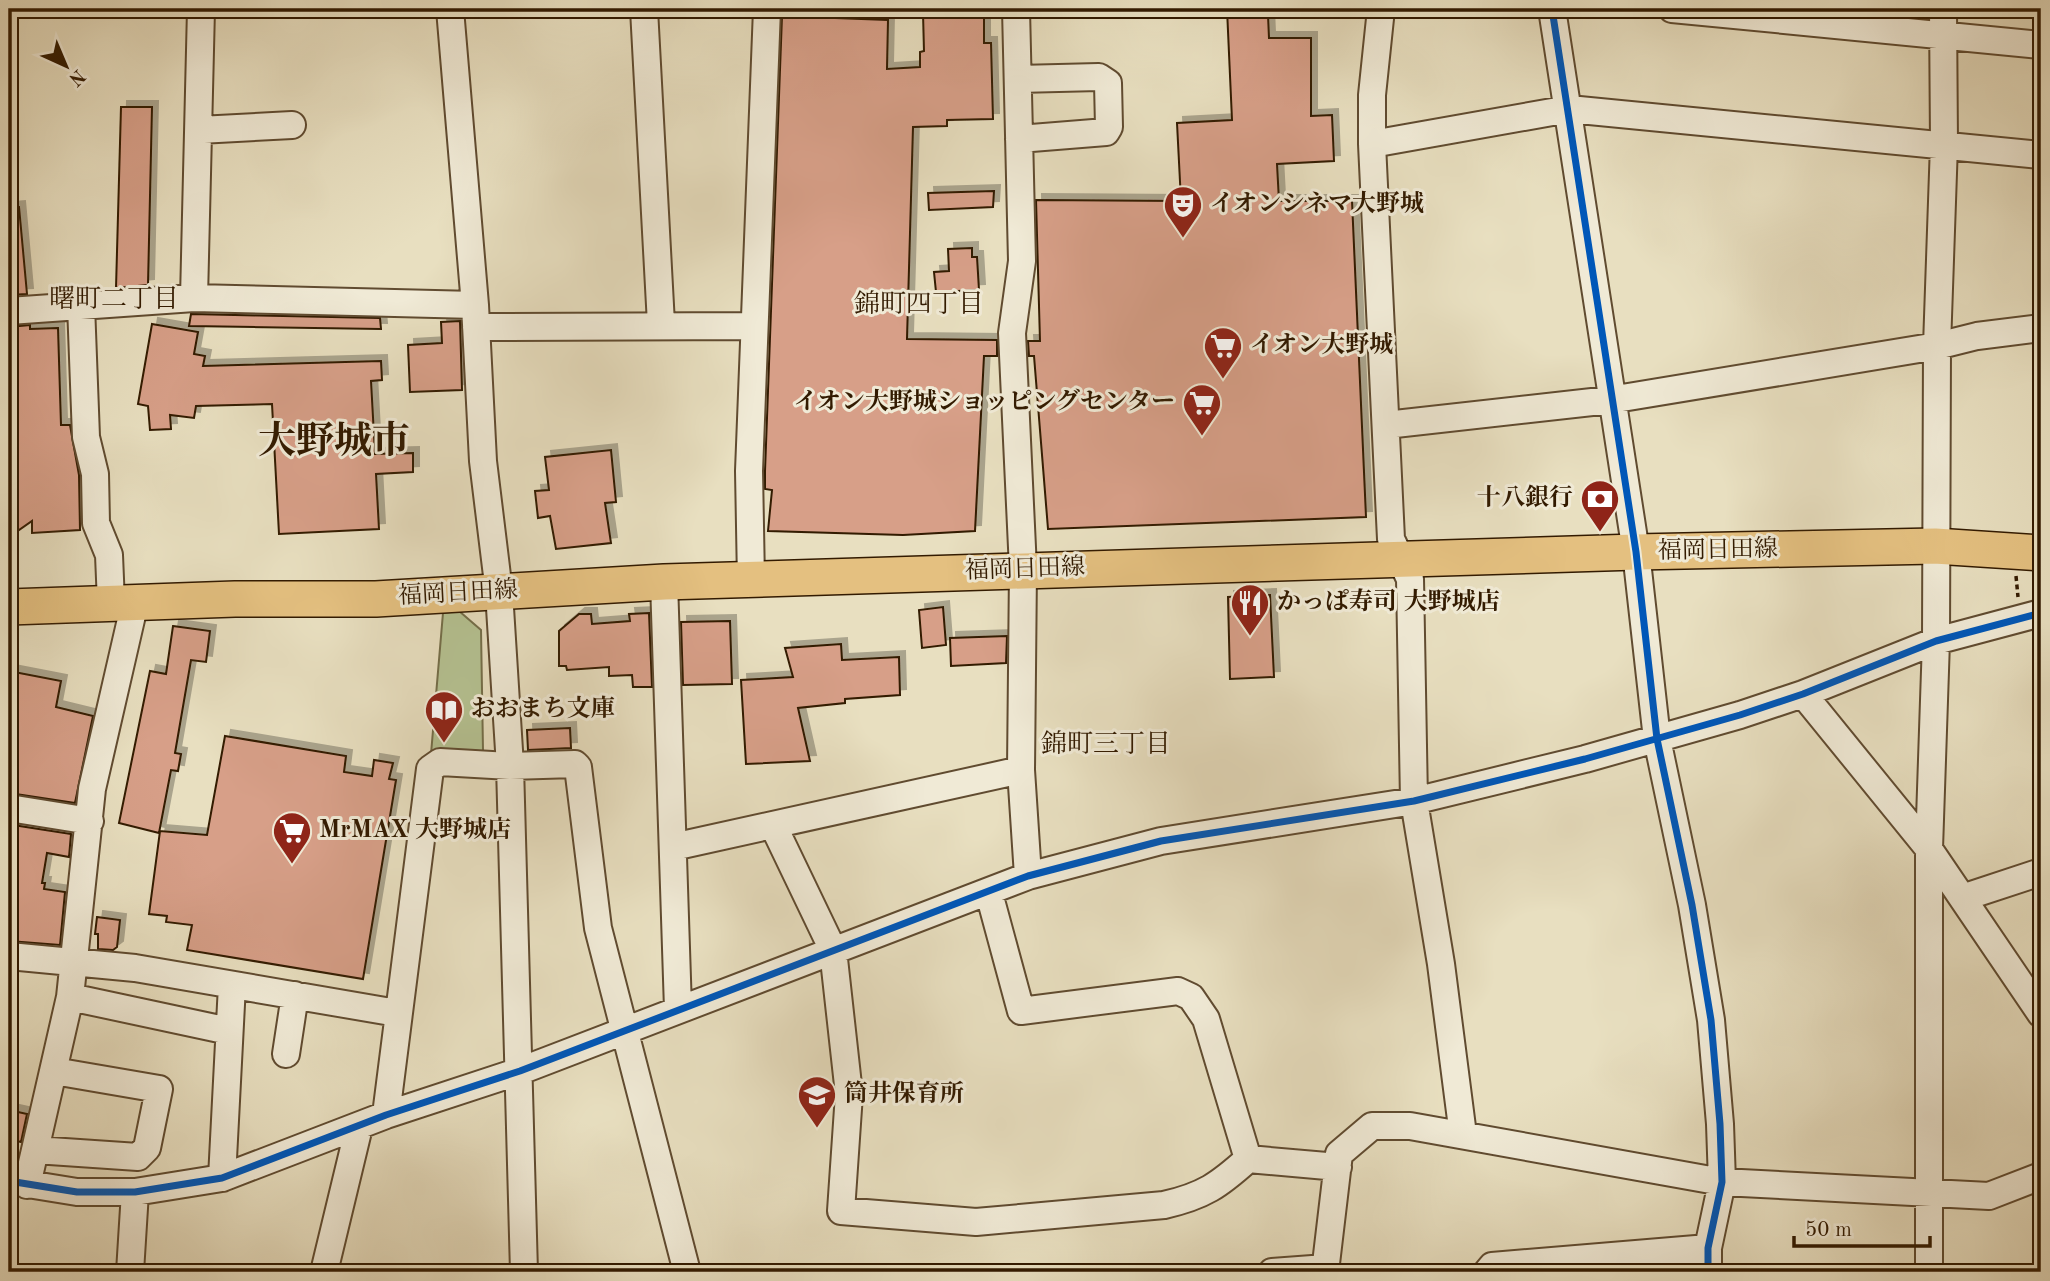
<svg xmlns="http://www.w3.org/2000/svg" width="2050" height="1281" viewBox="0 0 2050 1281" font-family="'Old Standard TT','Noto Serif JP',serif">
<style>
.green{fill:#b5c292;stroke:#746e49;stroke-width:2}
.building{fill:#d79f88;stroke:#321a00;stroke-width:2;filter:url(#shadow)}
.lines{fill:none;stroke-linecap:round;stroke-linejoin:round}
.minor-casing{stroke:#604b30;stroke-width:30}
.major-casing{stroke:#321a00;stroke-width:38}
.path{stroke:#321a00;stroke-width:3.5;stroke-dasharray:5 3.5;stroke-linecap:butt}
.minor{stroke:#f0ead6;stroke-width:26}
.major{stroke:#e4c080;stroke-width:35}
.cycleway-casing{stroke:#f0ead6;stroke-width:11}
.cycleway{stroke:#0057b8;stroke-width:7}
.labels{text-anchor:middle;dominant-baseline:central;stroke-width:6;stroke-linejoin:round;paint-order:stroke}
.poi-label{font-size:24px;font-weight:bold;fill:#321a00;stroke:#f0ead6;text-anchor:start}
.street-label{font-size:24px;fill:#321a00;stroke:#f0ead6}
.neighbourhood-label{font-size:26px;fill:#321a00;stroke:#f0ead6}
.town-label{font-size:38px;font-weight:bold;fill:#321a00;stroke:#f0ead6}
</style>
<defs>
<filter id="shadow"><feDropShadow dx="6" dy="-6" stdDeviation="0" flood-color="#0004"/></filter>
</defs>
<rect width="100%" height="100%" fill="#e8dfc0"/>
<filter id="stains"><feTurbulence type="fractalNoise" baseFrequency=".00286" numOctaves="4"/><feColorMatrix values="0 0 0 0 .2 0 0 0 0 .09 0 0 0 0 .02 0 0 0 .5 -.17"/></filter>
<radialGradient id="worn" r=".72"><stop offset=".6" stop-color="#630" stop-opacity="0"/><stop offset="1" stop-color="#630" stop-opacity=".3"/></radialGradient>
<path class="green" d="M459 611 481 630 483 750 478 758 431 754 443 613Z"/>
<path class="building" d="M1227 9H1264V15H1268L1269 38H1311V116L1332 115 1334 161 1277 164 1279 201H1352L1366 517 1048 529 1034 356H1029L1028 341H1040L1036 200 1181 201 1177 123 1232 120Z
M984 11V43H991L993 119 947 120V126L913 127 907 339 997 340V356H984L975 531 903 535 768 531 772 490 765 489V471L782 16 888 20 887 69 920 67V52L924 51 923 13Z
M121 107H152L148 285 116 288Z
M994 191 993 207 929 210 928 193Z
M19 207 27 294 9 295V208Z
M972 248V257H977L979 290 936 292 934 272 949 271 948 249Z
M191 314 380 318 381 329 189 326Z
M460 321 462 390 410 392 408 345 442 343 441 322Z
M152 324 198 332 194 354 205 356 203 366 381 361 382 380 371 381 375 454 413 453V472L376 474 379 529 279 534 272 404 196 406 194 418 170 415 171 429 150 430 148 406 138 404Z
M30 325V329L58 328 61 425H70L79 475 80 530 32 533V521L9 537V327Z
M611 450 616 502 605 503 611 543 556 549 550 516 538 518 535 491 549 490 545 457Z
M1270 595 1274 677 1230 679 1228 597Z
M943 607 946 645 922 648 919 610Z
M649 613 652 687H633L632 675 609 676V667L567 670 566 666H559V631L579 614H591L592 624 630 621 629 614Z
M730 621 732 684 683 685 681 622Z
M173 626 210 631 206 662 191 660 175 753 181 754 178 771 171 770 159 833 119 823 150 671 166 674Z
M1007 636 1006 663 951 666 950 638Z
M841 644 842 660 899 657 900 695 845 699V703L798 708 810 761 746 764 741 680 793 677 785 648Z
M9 671 61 681 56 707 93 716 75 803 9 793Z
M570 728 571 748 528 750 527 730Z
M225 736 346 756 344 772 372 776 374 760 393 763 389 779 396 780 363 979 187 950 192 925 166 922 167 916 149 914 160 831 207 835Z
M13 825 71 834 69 857 47 853 42 883H45L44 889 65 892 60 945 9 941V833Z
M97 917 120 920 117 947 113 950 98 949V934H95Z
M9 1110 27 1114 21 1142 9 1139Z"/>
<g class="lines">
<g class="minor-casing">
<path id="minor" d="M450 9 475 305 483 461 499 592 510 766 524 1272
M644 9 661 324
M1016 9 1022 261 1012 333 1023 569 1021 770 1028 876
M1381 9 1372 95V144L1391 539 1410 579 1414 801 1441 964 1463 1135
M1552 9 1636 552 1657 739 1692 905 1711 1020 1720 1124 1722 1182 1708 1248V1272
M1672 9 2041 45
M1018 79 1099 77 1108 83 1109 127 1106 132 1019 139
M199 130 292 125
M1372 144 1569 109 2041 155
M194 298 201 9
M81 305 86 437 95 474 96 523 109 555 111 603
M9 311 194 298 475 305
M476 327 754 326
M1386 425 1610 400 1937 346 1977 336 2041 328
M751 581 749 471 767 9
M664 582 678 1009
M1803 694 1929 849 2041 1014
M9 808 90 821
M773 825 833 950 849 1094 841 1211 976 1222 1164 1205C1204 1196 1219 1185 1248 1159L1338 1167
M673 847 1021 770
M989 893 1021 1011 1178 991 1191 997 1206 1019 1248 1159
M1965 897 2041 872
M9 956 135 968 397 1013
M70 997 229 1031
M286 1054 295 995
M386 1115 430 769 440 762 510 766 575 764 578 767 598 928 687 1272
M35 1150 138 1157 147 1148 159 1089 54 1071
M222 1178 232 985
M9 1181 77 1192H135L222 1178 386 1115 520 1071 1028 876 1161 841 1414 801 1585 759 1740 715 1803 694 1936 641 2041 613
M27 1185 70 997 92 789 135 602
M130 1272 135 1192
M324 1272 359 1127
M1272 1272 1326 1268
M1325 1272 1339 1154 1372 1126H1410L1722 1182 1989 1196 2041 1176
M1487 1272 1492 1266 1708 1248
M1929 1272V849L1936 641 1937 346 1944 144 1943 9"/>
</g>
<g class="major-casing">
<path id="major" d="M9 607 235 599H376L664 582 1636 552 1935 546 2041 553"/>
</g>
<path class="path" d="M2016 576 2018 597"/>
<use href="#minor" class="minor"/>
<use href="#major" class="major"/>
<g class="cycleway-casing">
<path id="cycleway" d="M1552 9 1636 552 1657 739 1692 905 1711 1020 1720 1124 1722 1182 1708 1248V1272
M9 1181 77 1192H135L222 1178 386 1115 520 1071 1028 876 1161 841 1414 801 1585 759 1740 715 1803 694 1936 641 2041 613"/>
</g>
<use href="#cycleway" class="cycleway"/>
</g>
<defs>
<g id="theatre-pin" transform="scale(2.0125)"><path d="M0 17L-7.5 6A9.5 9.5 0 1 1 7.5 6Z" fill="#8f2418" stroke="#f0ead6"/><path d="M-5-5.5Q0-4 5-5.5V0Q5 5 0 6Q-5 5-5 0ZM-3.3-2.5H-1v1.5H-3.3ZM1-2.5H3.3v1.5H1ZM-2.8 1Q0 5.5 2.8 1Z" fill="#fff"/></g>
<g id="supermarket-pin" transform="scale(2.0125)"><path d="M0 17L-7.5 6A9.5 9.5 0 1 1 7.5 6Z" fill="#8f2418" stroke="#f0ead6"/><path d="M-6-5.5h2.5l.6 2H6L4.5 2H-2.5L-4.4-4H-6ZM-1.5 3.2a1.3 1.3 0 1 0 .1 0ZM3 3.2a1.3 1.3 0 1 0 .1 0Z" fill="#fff"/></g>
<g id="bank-pin" transform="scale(2.0125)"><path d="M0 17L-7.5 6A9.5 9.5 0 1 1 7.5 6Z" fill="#8f2418" stroke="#f0ead6"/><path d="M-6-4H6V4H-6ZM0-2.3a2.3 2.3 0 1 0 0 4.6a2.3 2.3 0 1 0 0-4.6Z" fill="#fff"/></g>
<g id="restaurant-pin" transform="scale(2.0125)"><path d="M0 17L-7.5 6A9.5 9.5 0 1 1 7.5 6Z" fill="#8f2418" stroke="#f0ead6"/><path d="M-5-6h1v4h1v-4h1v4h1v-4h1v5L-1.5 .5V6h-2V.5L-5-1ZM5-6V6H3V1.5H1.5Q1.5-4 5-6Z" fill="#fff"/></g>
<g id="library-pin" transform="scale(2.0125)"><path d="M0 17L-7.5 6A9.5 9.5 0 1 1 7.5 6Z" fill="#8f2418" stroke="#f0ead6"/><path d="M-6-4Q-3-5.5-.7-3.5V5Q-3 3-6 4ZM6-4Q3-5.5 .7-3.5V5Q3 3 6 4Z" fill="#fff"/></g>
<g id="school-pin" transform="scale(2.0125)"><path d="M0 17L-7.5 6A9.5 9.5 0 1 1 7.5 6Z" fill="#8f2418" stroke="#f0ead6"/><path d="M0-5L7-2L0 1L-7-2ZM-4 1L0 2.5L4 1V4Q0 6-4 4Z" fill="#fff"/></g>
</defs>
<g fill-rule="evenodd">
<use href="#theatre-pin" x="1183" y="205"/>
<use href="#supermarket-pin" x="1223" y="346"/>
<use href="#supermarket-pin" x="1202" y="403"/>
<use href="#bank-pin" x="1600" y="499"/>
<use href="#restaurant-pin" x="1250" y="603"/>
<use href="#library-pin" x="444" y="710"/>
<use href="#supermarket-pin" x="292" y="831"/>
<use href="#school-pin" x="817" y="1095"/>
</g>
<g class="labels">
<g class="poi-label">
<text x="1210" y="205">イオンシネマ大野城</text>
<text x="1250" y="346">イオン大野城</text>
<text x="1175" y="403" text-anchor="end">イオン大野城ショッピングセンター</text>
<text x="1573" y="499" text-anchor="end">十八銀行</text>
<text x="1277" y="603">かっぱ寿司 大野城店</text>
<text x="471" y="710">おおまち文庫</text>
<text x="319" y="831">MrMAX 大野城店</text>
<text x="844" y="1095">筒井保育所</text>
</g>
<g class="street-label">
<text transform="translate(1718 551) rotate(-1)">福岡日田線</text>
<text transform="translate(1025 570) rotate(-2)">福岡日田線</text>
<text transform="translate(458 594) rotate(-3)">福岡日田線</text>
</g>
<g class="neighbourhood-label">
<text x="114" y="300">曙町二丁目</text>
<text x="919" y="305">錦町四丁目</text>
<text x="1106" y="745">錦町三丁目</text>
</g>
<g class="town-label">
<text x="334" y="443">大野城市</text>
</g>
</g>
<rect width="2050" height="1281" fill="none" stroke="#e8dfc0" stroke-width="35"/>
<rect x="10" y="10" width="2029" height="1260" fill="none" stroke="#321a00" stroke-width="3.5"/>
<rect x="18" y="18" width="2015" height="1246" fill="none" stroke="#321a00" stroke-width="2"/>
<g transform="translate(66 66) rotate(136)" stroke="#f0ead6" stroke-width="5" paint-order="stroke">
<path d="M0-5L12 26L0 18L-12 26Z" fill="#321a00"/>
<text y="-10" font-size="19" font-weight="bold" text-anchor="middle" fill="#321a00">N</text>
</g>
<path d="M1794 1236v10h136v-10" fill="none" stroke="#321a00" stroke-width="3.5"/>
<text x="1805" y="1236" font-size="21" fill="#321a00" stroke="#f0ead6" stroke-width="5" paint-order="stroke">50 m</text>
<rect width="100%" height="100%" filter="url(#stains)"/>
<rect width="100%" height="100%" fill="url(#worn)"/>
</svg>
